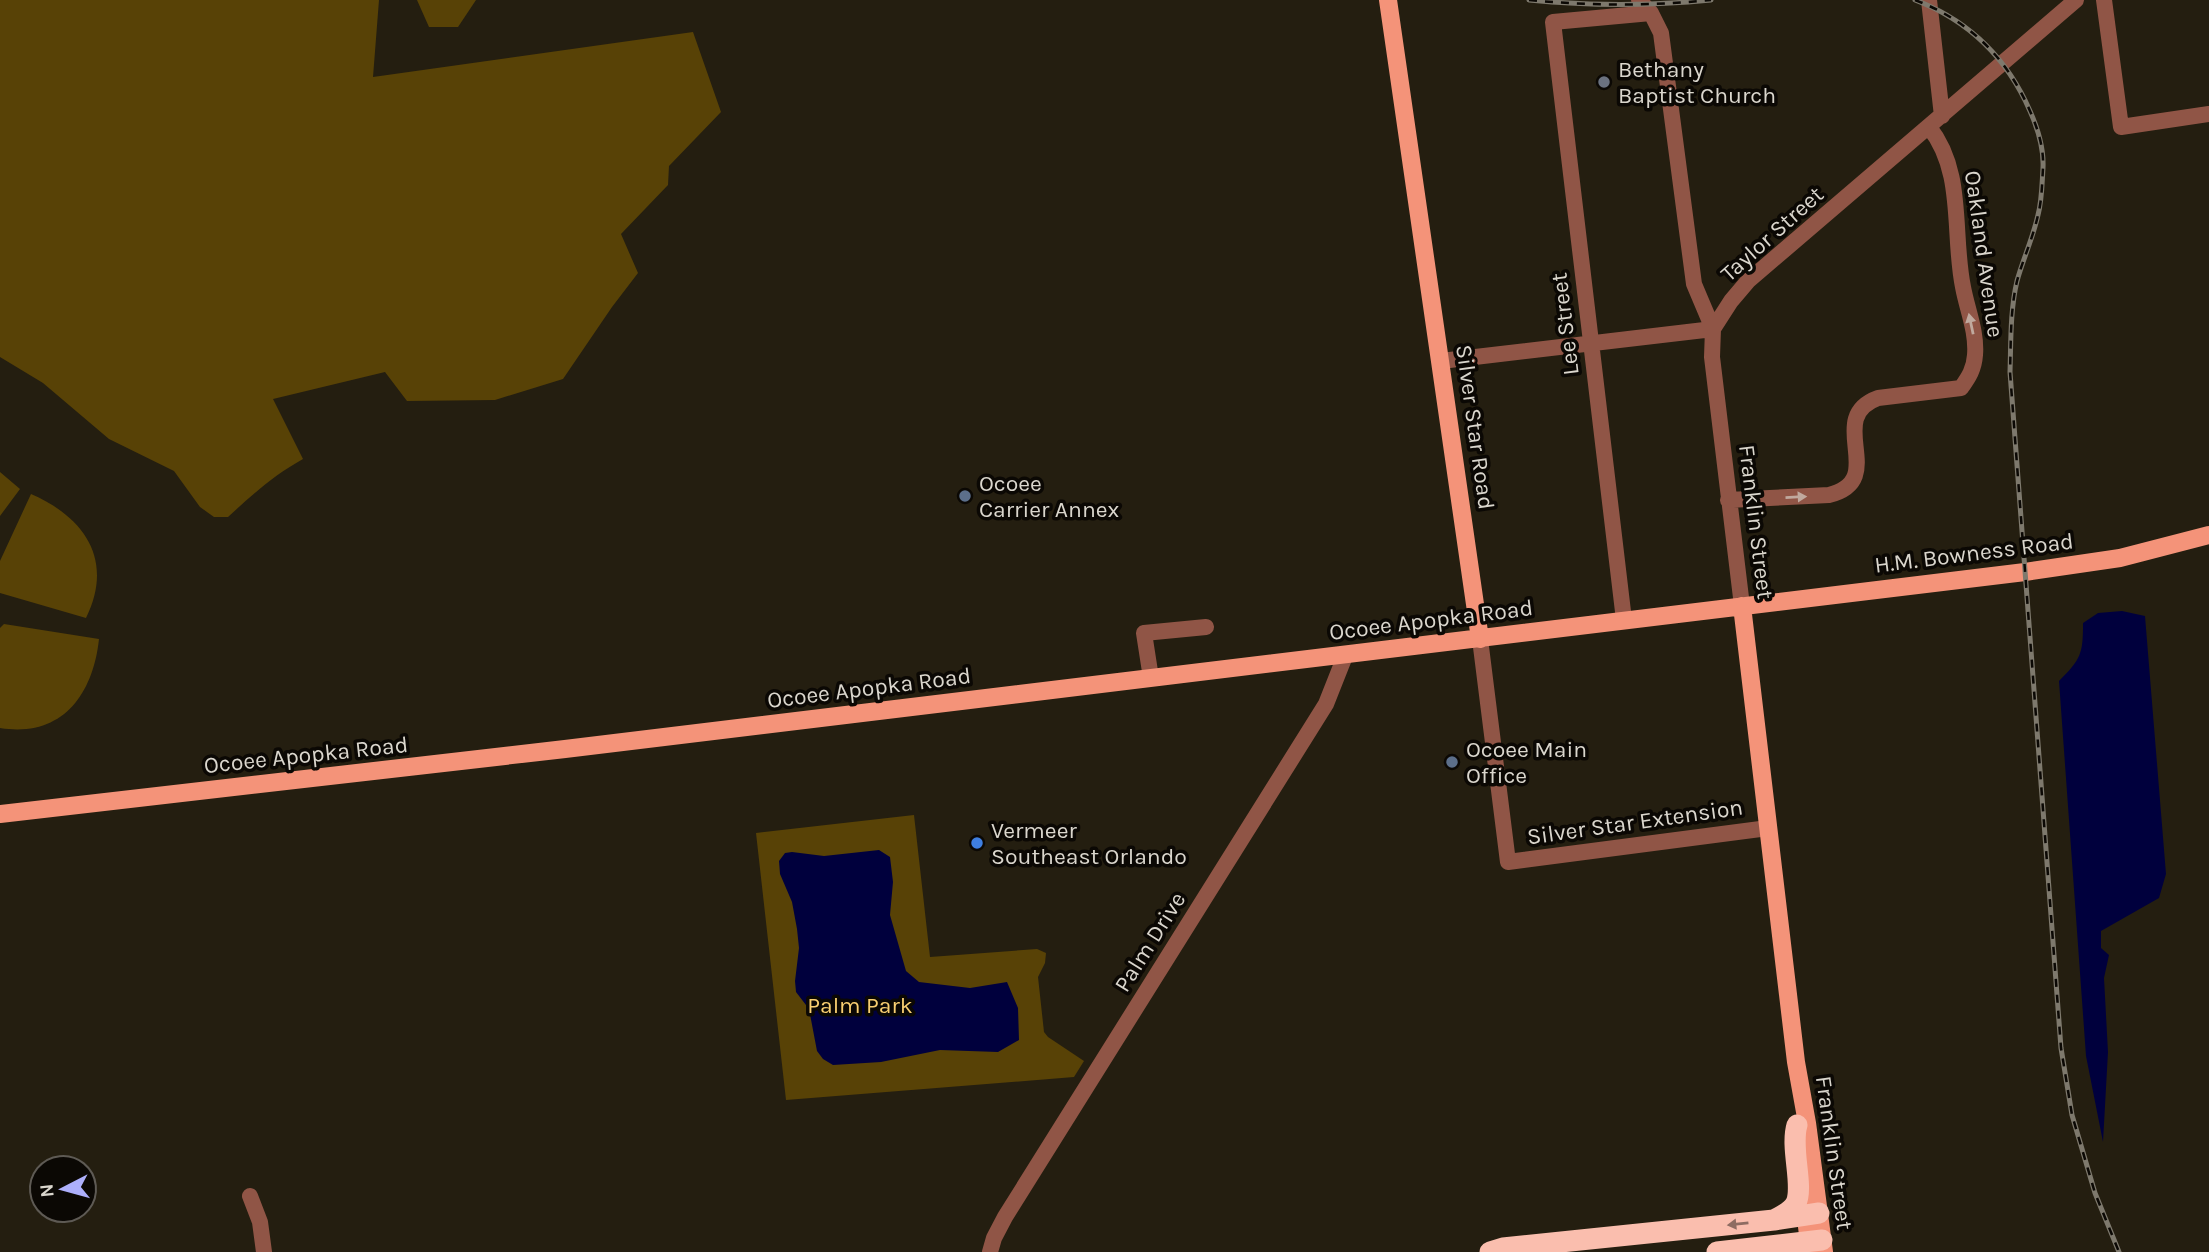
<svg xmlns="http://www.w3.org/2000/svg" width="2209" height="1252" viewBox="0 0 2209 1252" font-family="Karla,sans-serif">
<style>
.green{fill:#584206}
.water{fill:#00003d}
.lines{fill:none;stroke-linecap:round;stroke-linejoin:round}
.minor{stroke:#905546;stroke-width:16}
.major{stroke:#f49379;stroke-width:18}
.highway{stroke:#fabeae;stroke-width:21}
.rail-casing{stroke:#7e796d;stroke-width:5}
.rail{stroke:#0b0804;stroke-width:2.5;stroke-dasharray:8;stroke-linecap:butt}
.oneway{fill:#c0a99e}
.oneway2{fill:#8e6c62}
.worship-dot{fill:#6b7280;stroke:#0b0804;stroke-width:2.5}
.service-dot{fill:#5c6f8a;stroke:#0b0804;stroke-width:2.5}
.shop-dot{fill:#3f7fe0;stroke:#0b0804;stroke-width:2.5}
.labels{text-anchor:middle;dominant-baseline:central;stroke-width:7;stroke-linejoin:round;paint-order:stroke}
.poi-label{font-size:23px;fill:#dad6cd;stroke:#0b0804;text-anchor:start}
.street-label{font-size:23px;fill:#dad6cd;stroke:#0b0804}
.park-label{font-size:23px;fill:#f9cf72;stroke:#0b0804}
</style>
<rect width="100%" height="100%" fill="#241e10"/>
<path class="green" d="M0 0H379L373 77 693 32 721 112 669 166 668 185 621 234 638 273 612 307 563 379 495 400 407 401 385 372 273 399 303 459C274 475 252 495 228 517H214L200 507 174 471 109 439 43 383 0 357Z
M417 0H476L458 27H429Z
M0 472 20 489 0 516Z
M31 494C86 518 114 561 86 618L0 593V561Z
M4 624 99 639C93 695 62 738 0 728V628Z
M914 815 930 957 1037 949 1046 953 1045 963 1038 977 1044 1032 1048 1037 1084 1061 1074 1077 786 1100 756 833Z"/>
<path class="water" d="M2122 611 2145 616 2166 874 2159 898 2101 931V948L2109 955 2104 978 2108 1052 2103 1142 2086 1056 2059 681C2081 659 2083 654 2083 623L2098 613Z
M879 850 890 857 893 882 890 915 906 971 919 982 970 988 1007 982 1018 1008 1019 1040 998 1052 940 1050 881 1062 833 1065 823 1059 817 1051 809 1009 796 992 795 981 799 948 797 929 792 902 780 874 779 861 785 853 792 852 824 856Z"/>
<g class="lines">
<path class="minor" d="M1639 0 1651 13 1661 33 1694 284 1713 329 1712 357 1742 606
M1929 0 1942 116
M2104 0 2121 127 2209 114
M1441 361 1713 329 1731 301 1748 281 2076 0
M1728 500 1829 495C1890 480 1823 418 1878 398L1961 388C1969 377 1974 369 1975 355 1977 332 1967 309 1963 287 1952 233 1965 172 1929 127
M1624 620 1553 22 1651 13
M1480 639 1508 862 1768 828
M1151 678 1144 633 1206 627
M250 1196 260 1222 264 1252
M990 1252 994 1238 1005 1217 1326 704 1345 656"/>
<path class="major" d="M1388 0 1480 639
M1742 606 1796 1062 1807 1123 1824 1252
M0 814 565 749 2025 572 2120 558 2209 535
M1804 1201 1810 1252"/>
<path class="highway" d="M1774 1220C1782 1216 1792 1211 1796 1203 1804 1186 1790 1148 1797 1125
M1490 1252 1503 1248 1774 1220 1819 1213
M1717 1252 1822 1240"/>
<g class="rail-casing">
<path id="rail" d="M1529 0C1590 6 1650 6 1711 0
M1915 0C1970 21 2007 58 2030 111 2038 129 2044 148 2043 168 2042 183 2042 200 2038 215 2033 238 2023 259 2017 281 2010 311 2011 342 2010 372L2061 1048 2072 1115 2095 1193 2119 1252"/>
</g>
<use href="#rail" class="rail"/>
</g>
<defs><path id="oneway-solid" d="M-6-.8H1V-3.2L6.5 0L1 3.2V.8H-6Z" transform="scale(1.75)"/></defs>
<g class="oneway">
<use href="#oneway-solid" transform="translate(1971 324) rotate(-102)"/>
<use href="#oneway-solid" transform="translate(1796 497) rotate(-3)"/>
</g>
<use class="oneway2" href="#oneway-solid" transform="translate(1738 1224) rotate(174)"/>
<circle class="worship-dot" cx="1604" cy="82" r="7"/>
<g class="service-dot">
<circle cx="965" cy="496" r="7"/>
<circle cx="1452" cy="762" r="7"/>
</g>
<circle class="shop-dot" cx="977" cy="843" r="7"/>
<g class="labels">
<g class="poi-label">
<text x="1618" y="69">Bethany<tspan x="1618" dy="26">Baptist Church</tspan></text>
<text x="979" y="483">Ocoee<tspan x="979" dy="26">Carrier Annex</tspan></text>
<text x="1466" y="749">Ocoee Main<tspan x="1466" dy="26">Office</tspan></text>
<text x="991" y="830">Vermeer<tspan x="991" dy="26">Southeast Orlando</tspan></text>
</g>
<g class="street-label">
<text transform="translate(1772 234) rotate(-42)">Taylor Street</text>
<text transform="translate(1984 254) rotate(82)">Oakland Avenue</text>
<text transform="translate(1565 324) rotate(-97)">Lee Street</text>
<text transform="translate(1475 427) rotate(82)">Silver Star Road</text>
<text transform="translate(1756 522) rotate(83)">Franklin Street</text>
<text transform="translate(1974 553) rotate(-7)">H.M. Bowness Road</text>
<text transform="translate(1431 620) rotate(-7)">Ocoee Apopka Road</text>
<text transform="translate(869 688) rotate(-7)">Ocoee Apopka Road</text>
<text transform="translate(306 755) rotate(-6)">Ocoee Apopka Road</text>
<text transform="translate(1635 822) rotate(-8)">Silver Star Extension</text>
<text transform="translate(1150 942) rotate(-58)">Palm Drive</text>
<text transform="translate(1834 1153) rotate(82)">Franklin Street</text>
</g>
<g class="park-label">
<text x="860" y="1005">Palm Park</text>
</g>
</g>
<g transform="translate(63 1189) rotate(264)"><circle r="33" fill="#0b0804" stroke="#5e5a54" stroke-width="2"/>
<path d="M0-5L12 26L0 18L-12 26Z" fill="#adaffb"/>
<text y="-10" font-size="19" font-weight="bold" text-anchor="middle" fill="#dad6cd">N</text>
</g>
</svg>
